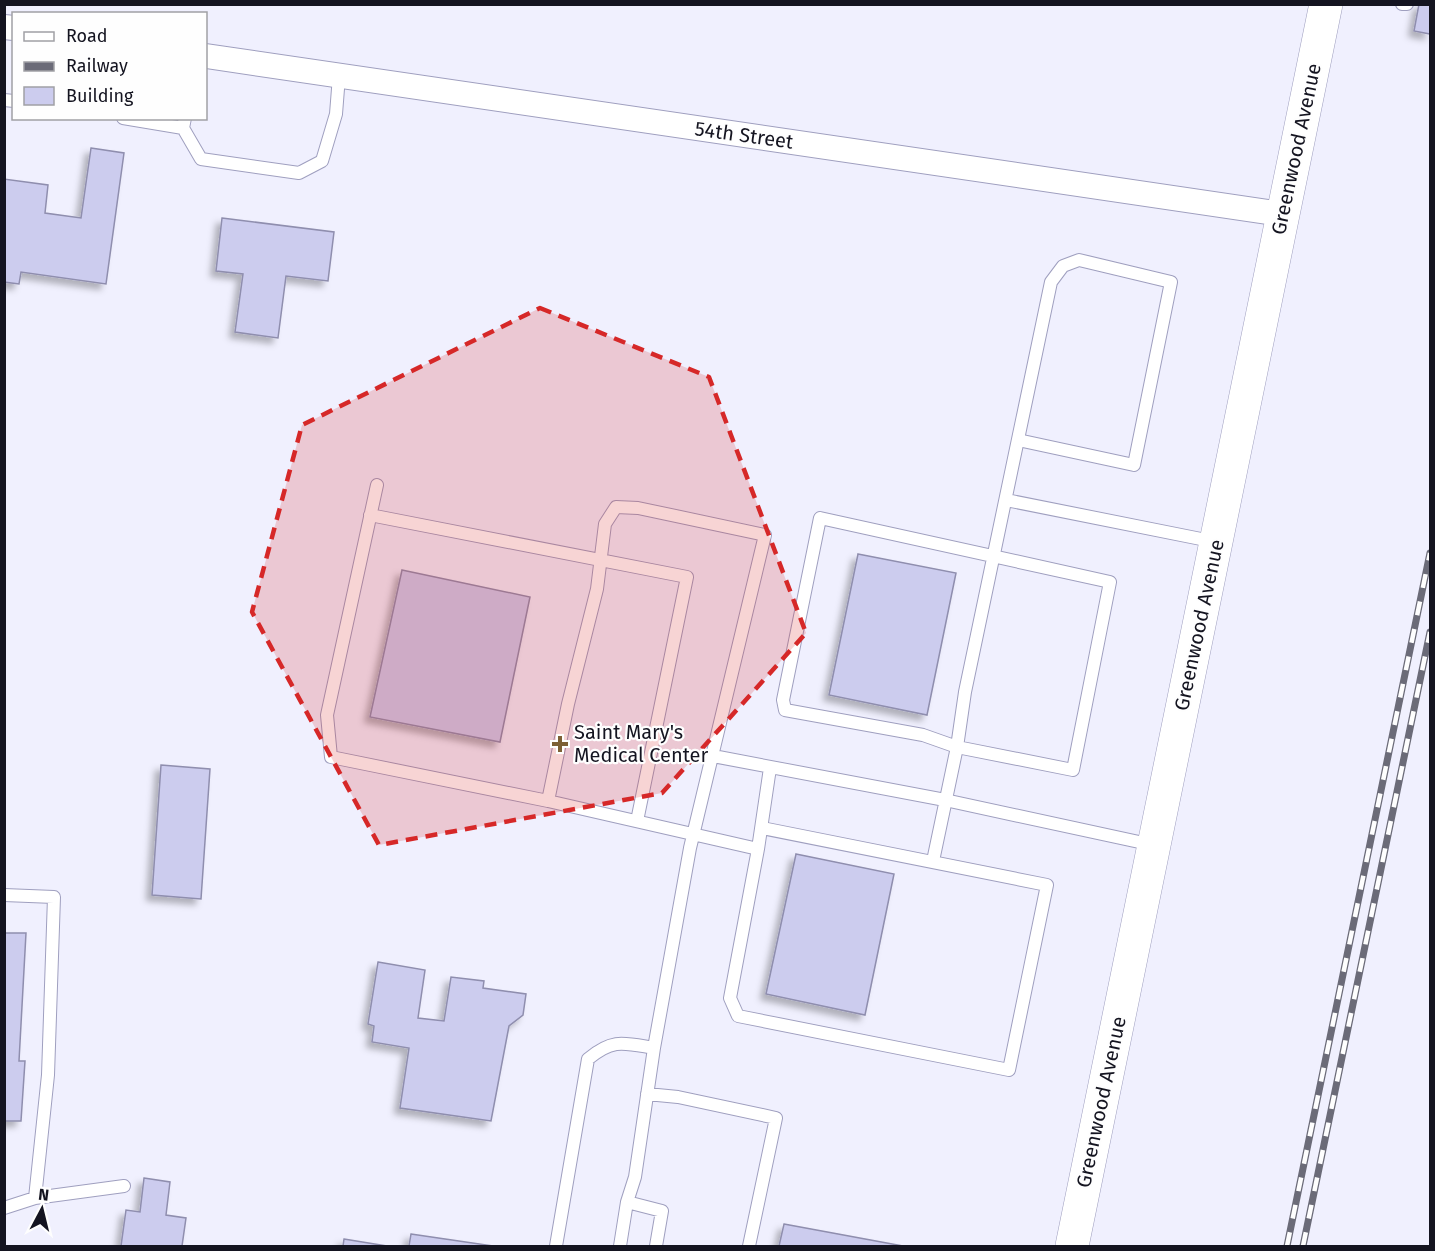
<svg xmlns="http://www.w3.org/2000/svg" width="1435" height="1251" viewBox="0 0 1435 1251" font-family="'Fira Sans',sans-serif">
<style>
.building{fill:#cce;stroke:#8f8eae;stroke-width:1.5;filter:url(#shadow)}
.lines{fill:none;stroke-linecap:round;stroke-linejoin:round}
.service-casing{stroke:#9f9fbf;stroke-width:14}
.minor-casing{stroke:#9f9fbf;stroke-width:26}
.secondary-casing{stroke:#9f9fbf;stroke-width:34}
.service{stroke:#fff;stroke-width:12}
.minor{stroke:#fff;stroke-width:24}
.secondary{stroke:#fff;stroke-width:33}
.rail-casing{stroke:#6b6b78;stroke-width:7}
.rail{stroke:#fefefe;stroke-width:4.5;stroke-dasharray:14;stroke-linecap:butt}
.marked{fill:#d62828;fill-opacity:0.2;stroke:#d62828;stroke-width:4.5;stroke-dasharray:12 8;stroke-linejoin:round}
.poi-dot{fill:#7d6034;stroke:#fefefe;stroke-width:2}
.labels{text-anchor:middle;dominant-baseline:central;stroke-width:4.5;stroke-linejoin:round;paint-order:stroke}
.street-label{font-size:20px;fill:#141420;stroke:#fefefe}
.poi-label{font-size:20px;fill:#141420;stroke:#fefefe;text-anchor:start}
</style>
<defs>
<filter id="shadow"><feDropShadow dx="-5.5" dy="5.5" stdDeviation="3" flood-color="#0004"/></filter>
</defs>
<rect width="100%" height="100%" fill="#f0f0fe"/>
<path class="building" d="M1419 4H1430V34L1414 31Z
M91 148 124 153 106 284 21 272 19 284 4 282V179L48 185 45 213 81 218Z
M222 218 334 232 328 281 286 276 278 338 235 332 243 274 216 271Z
M858 554 956 573 927 715 829 695Z
M402 570 530 597 500 742 370 717Z
M161 765 210 769 201 899 152 895Z
M796 854 894 874 865 1015 766 994Z
M4 933H26L19 1061H25L21 1121H4Z
M378 962 425 970 418 1018 444 1021 451 977 484 981 483 988 526 994 523 1015 509 1026 491 1121 400 1108 409 1048 372 1042 374 1026 368 1024Z
M144 1178 170 1182 166 1215 186 1218 182 1246H121L126 1210 140 1212Z
M784 1224 903 1246H779Z
M411 1234 493 1246H409Z
M344 1239 387 1246H343Z"/>
<g class="lines">
<g class="service-casing">
<path id="service" d="M1402 4H1407
M4 100 14 101
M123 118 183 128 185 118
M183 128 201 159 299 173 322 161 336 114 339 76
M377 485 327 715 331 757 548 801 758 849
M1006 500 1216 542
M370 515 687 577 637 821
M820 518 1110 582 1073 770 957 747 923 735 785 710 783 700Z
M713 756 945 800 1153 845
M548 801 568 704 597 589 605 524 616 507 638 508 765 535 690 848 654 1048 635 1177 627 1202 620 1246
M762 828 1047 885 1009 1070 738 1016 730 998 758 849 770 768
M933 861 957 747 965 692 1051 282 1063 266 1079 260 1171 282 1134 465 1018 440
M4 895 54 897 48 1075 35 1198
M647 1094 678 1097 776 1118 749 1246
M627 1202 662 1211 656 1246
M4 1208 35 1198 124 1186
M556 1246 588 1059C613 1038 624 1043 654 1048"/>
</g>
<g class="minor-casing">
<path id="minor" d="M4 27 14 28
M206 56 1282 214"/>
</g>
<g class="secondary-casing">
<path id="secondary" d="M1072 1246 1326 4"/>
</g>
<use href="#service" class="service"/>
<use href="#minor" class="minor"/>
<use href="#secondary" class="secondary"/>
<g class="rail-casing">
<path id="rail" d="M1287 1246 1430 553
M1303 1246 1430 632"/>
</g>
<use href="#rail" class="rail"/>
</g>
<path class="marked" d="M540 308 709 377 806 633 662 793 379 845 252 612 302 425Z"/>
<path class="poi-dot" d="M557 735h6v6h6v6h-6v6h-6v-6h-6v-6h6z"/>
<g class="labels">
<g class="street-label">
<text transform="translate(744 135) rotate(8)">54th Street</text>
<text transform="translate(1296 149) rotate(-78)">Greenwood Avenue</text>
<text transform="translate(1199 625) rotate(-78)">Greenwood Avenue</text>
<text transform="translate(1101 1102) rotate(-78)">Greenwood Avenue</text>
</g>
<g class="poi-label">
<text x="574" y="732">Saint Mary's<tspan x="574" dy="23">Medical Center</tspan></text>
</g>
</g>
<rect width="1435" height="1251" fill="none" stroke="#141420" stroke-width="12"/>
<rect x="12" y="12" width="195" height="108" fill="#fefefe" stroke="#a0a0a5" stroke-width="1.5"/>
<rect x="24" y="32" width="30" height="9" fill="#ffffff" stroke="#a0a0a5" stroke-width="1.5"/>
<text x="66" y="42" font-size="18" fill="#141420">Road</text>
<rect x="24" y="62" width="30" height="9" fill="#6b6b78" stroke="#a0a0a5" stroke-width="1.5"/>
<text x="66" y="72" font-size="18" fill="#141420">Railway</text>
<rect x="24" y="87" width="30" height="18" fill="#ccccee" stroke="#a0a0a5" stroke-width="1.5"/>
<text x="66" y="102" font-size="18" fill="#141420">Building</text>
<g transform="translate(42 1209) rotate(7)" stroke="#fefefe" stroke-width="4.5" paint-order="stroke">
<path d="M0-4.5L10 22L0 15L-10 22Z" fill="#141420"/>
<text y="-9" font-size="16" font-weight="bold" text-anchor="middle" fill="#141420">N</text>
</g>
</svg>
